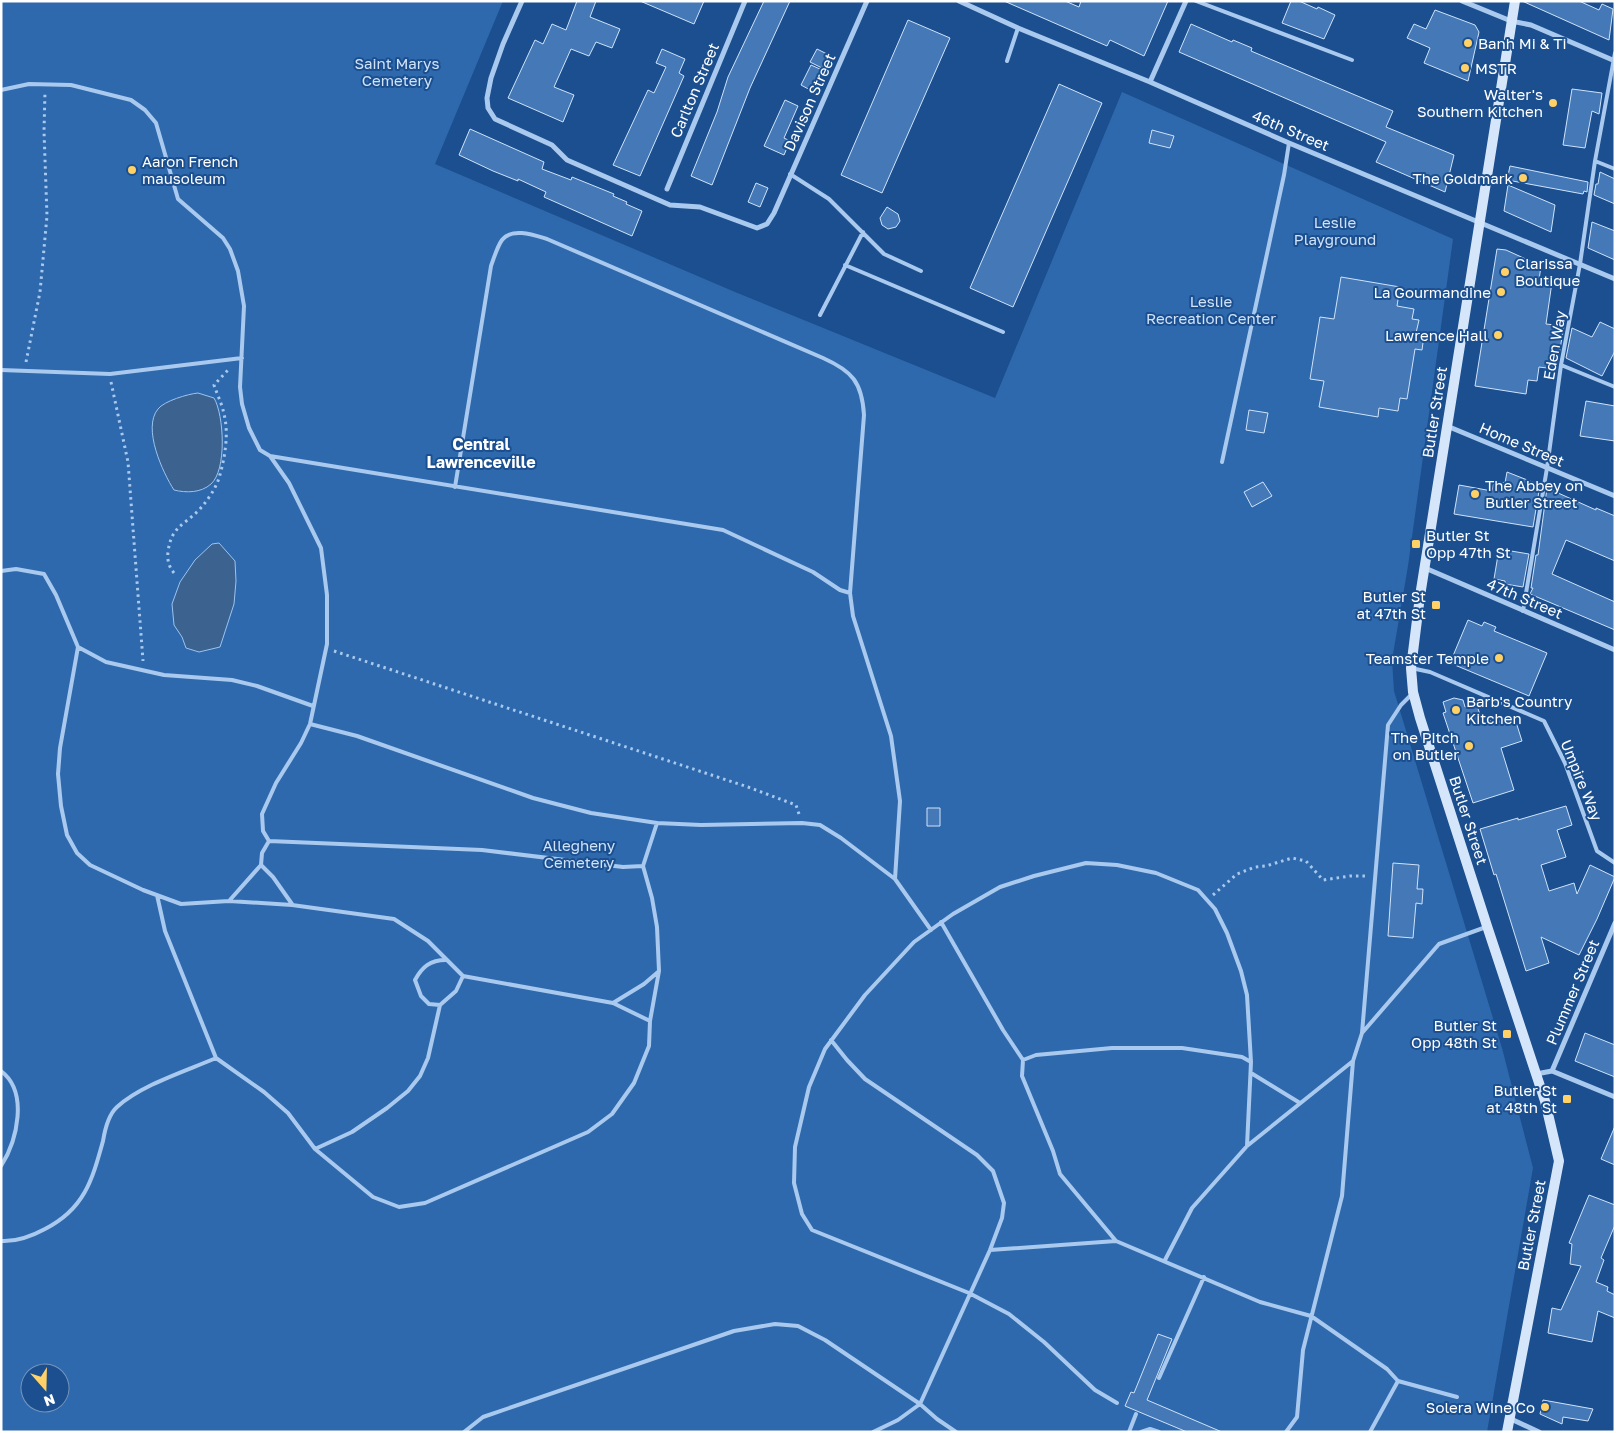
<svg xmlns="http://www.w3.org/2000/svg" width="1616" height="1433" viewBox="0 0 1616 1433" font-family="'Golos Text',sans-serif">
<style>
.green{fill:#2e69ad;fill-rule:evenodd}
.water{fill:#3c6290;stroke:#9cc4f0}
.building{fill:#4478b7;stroke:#cfe3fa}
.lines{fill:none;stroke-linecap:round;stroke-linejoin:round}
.path{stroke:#a9c9ee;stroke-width:3;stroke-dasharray:2.5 4;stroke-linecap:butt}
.service{stroke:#a9c9ee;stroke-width:4}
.minor{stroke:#a9c9ee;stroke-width:5}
.secondary{stroke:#d6e6fa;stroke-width:10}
.poi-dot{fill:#ffd166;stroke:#1b4f8f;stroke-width:2}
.labels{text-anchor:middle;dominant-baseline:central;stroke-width:4;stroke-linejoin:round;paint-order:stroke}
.poi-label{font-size:15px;fill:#fff;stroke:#1b4f8f;text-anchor:end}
.park-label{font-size:15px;fill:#cfe3fa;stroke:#1b4f8f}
.street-label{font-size:15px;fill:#fff;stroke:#1b4f8f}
.neighbourhood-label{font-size:16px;font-weight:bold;fill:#fff;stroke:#1b4f8f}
</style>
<rect width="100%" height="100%" fill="#1b4f8f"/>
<path class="green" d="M1 1H503L435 164 735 292 995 398 1122 92 1453 239 1408 566 1392 660 1394 691 1502 1048 1533 1168 1487 1432H1ZM30 1373H60V1403H30Z"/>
<path class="water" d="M198 393 214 398C224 415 227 470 211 484 201 493 186 493 174 490 163 473 142 428 158 409 164 401 188 394 198 393Z
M219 543 235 561 236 581 234 604 220 647 199 652 186 648 182 637 174 625 172 604 180 582 195 560 212 544Z"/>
<path class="building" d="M577 1H596L590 17 620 29 612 48 596 42 589 56 571 49 554 87 574 95 563 122 508 98 535 40 543 44 552 24 566 30Z
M640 1H704L694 24Z
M764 1H790L750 88 712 185 691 176 717 112 728 77Z
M1004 1H1065L1079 7 1081 1H1168L1144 56 1110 40 1107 46Z
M1291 1H1299L1317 9 1318 7 1335 15 1324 39 1282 23Z
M1522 1H1579L1599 10 1602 4 1613 9 1609 40Z
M1435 10 1475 25 1479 32 1468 81 1424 63 1430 48 1407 38 1414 24 1426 29Z
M908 20 950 38 882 193 841 175Z
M1191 24 1232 42 1233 40 1252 48 1251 51 1393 111 1386 127 1454 155 1445 192 1376 162 1386 142 1179 52Z
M662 49 685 59 679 73 684 76 640 176 613 165 648 90 654 93 666 67 656 63Z
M817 49 829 55 822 68 810 62Z
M811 65 822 70 812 91 801 85Z
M1059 84 1102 103 1013 307 970 288Z
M1572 89 1602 93 1599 114 1592 111 1585 148 1563 145Z
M785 100 798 106 784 138 790 141 784 155 764 146Z
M470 129 544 162 542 169 571 180 572 177 614 194 613 196 627 202 626 204 642 211 632 236 544 197 546 192 518 179V181L493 171 459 155Z
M1152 130 1174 136 1170 148 1149 143Z
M1510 166 1588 182 1587 192 1584 191 1583 194 1507 180Z
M1600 172 1615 179V204L1594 195 1596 184H1598Z
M756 183 768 188 760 207 748 202Z
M1508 185 1555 205 1551 232 1504 211Z
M887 207 898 214 900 221 896 227 888 229 882 225 880 218Z
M1592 222 1615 231V260L1588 248Z
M1497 249 1506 250 1541 266 1539 280 1552 282 1546 324 1564 326 1559 355 1557 354 1555 369 1539 367 1537 381 1528 380 1526 394 1475 386Z
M1341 277 1400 287 1397 306 1414 309 1412 319 1419 320 1416 333 1424 335 1422 350 1415 349 1407 399 1400 398 1398 411 1379 408 1378 417 1319 407 1324 381 1310 379 1320 317 1334 319Z
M1600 322 1615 329V351L1602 376 1566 358 1572 328 1592 337Z
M1586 401 1615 406V441L1580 436Z
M1249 410 1268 413 1264 433 1246 430Z
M1507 472 1540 485 1533 527 1454 514 1459 485 1492 491 1494 481 1505 483Z
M1263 482 1272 496 1252 507 1244 492Z
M1547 488 1596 510V508L1615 516V561L1566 540 1552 574 1615 602V630L1530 594 1533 588H1531L1536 555H1538Z
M1499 549 1529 554 1523 587 1505 584V581L1494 579Z
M1468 620 1482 626 1484 622 1496 627 1494 631 1547 653 1529 696 1450 663Z
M1454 698 1463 700 1465 707 1476 703 1483 723 1498 718 1500 723 1508 721 1509 725 1516 722 1522 741 1501 748 1514 790 1473 803 1443 713 1446 712 1443 702Z
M1566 806 1572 825 1557 830 1566 857 1541 865 1549 891 1574 883 1577 894 1590 865 1615 877 1597 919 1579 955 1541 937 1549 963 1526 971 1496 874 1494 875 1480 829 1518 818V820Z
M927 808H940V826H927Z
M1393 863 1419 865 1417 889H1423L1422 904 1416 903 1413 938 1388 936Z
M1585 1033 1615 1045V1077L1575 1061Z
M1615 1126V1165L1601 1159Z
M1589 1195 1615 1205V1225L1601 1258 1604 1260 1596 1282 1608 1287 1607 1291 1615 1295V1318L1598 1311 1592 1342 1548 1333 1552 1308 1561 1310 1581 1266 1570 1264 1572 1244 1569 1243Z
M1158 1334 1172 1339 1147 1400 1222 1432H1187L1125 1406 1131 1392 1134 1393Z
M1543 1400 1593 1409 1588 1421 1563 1417 1562 1424 1540 1414Z"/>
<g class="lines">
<path class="path" d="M26 362 40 292 47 216 44 131 45 92
M111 382 128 462 143 661
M174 573C169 567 167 560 168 552 171 527 183 526 199 510 207 501 215 490 219 478 225 458 229 434 224 414 222 404 217 394 214 385L228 370
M334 651 748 787 796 805 799 814
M1213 895 1237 874 1255 867 1266 866 1292 858 1306 861 1323 880 1350 876H1367"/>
<path class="service" d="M1196 1 1352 60
M1007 61 1018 28
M1 90 29 84 71 85 131 100 145 110 156 123 178 199 223 238 230 249 238 271 244 306 240 387 242 404 249 428 260 450 270 456 723 530 813 572 840 590 850 593
M1595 161 1615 169
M790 174 829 199 884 254 921 271
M845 265 1003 332
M820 315 863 232
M1561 365 1615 387
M1 370 110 374 242 358
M1222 462 1284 175 1289 143
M455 487 491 266C494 258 497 247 502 240 512 227 534 235 547 239L823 358C852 371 862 382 864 415L850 593 853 616 891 736 900 801 895 879 931 930
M1 571 16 569 44 574 56 595 78 647 106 662 164 675 232 680 257 686 313 706
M1523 611 1547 468 1561 365 1580 264 1595 161 1615 53
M78 647 60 748 58 774 61 806 67 835 77 853 90 865 143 890 181 904 229 901 292 905 394 919 428 941 463 976 456 991 440 1005 428 1058 420 1076 408 1091 387 1108 352 1132 315 1149
M1411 668 1430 672 1544 721 1565 763 1597 851 1615 863
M310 724 357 736 533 798 591 813 657 823 701 825 802 823 820 825 841 838 895 879
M269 841 263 831 262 814 276 783 301 743 310 724 327 644V595L321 548 289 483 270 456
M261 865 273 877 292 904
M157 895 165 931 216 1058 264 1092 288 1113 315 1149 373 1197 399 1207 425 1203 588 1132 612 1114 634 1083 649 1046 650 1021 659 971 657 927 652 898 643 866 657 823
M229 901 261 865 262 853 269 841 482 850 623 867 643 866
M941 922 1003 1030 1023 1060
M463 976 613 1003 650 1021
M613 1003 644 984 658 972
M440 1005 429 1004 421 996 415 980C422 967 430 960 446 960
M1362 1033 1439 944 1486 927
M831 1040 847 1060 865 1079 977 1155 993 1171 1004 1203 1002 1218 990 1250 920 1404 898 1420 873 1432
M1 1071C29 1092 17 1141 1 1166
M1251 1073 1300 1103
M1 1241C16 1242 32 1236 45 1229 84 1209 92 1181 103 1141 105 1129 108 1115 117 1107 141 1085 186 1071 216 1058
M1116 1241 1060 1174 1053 1151 1022 1076 1023 1060 1036 1055 1112 1048H1182L1242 1057 1251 1062 1247 1146
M990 1250 1116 1241 1260 1302 1311 1316 1387 1369 1398 1381 1457 1397
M1165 1260 1192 1208 1247 1146 1353 1061
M1159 1378 1204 1277
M1117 1403 1095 1390 1044 1342 1009 1314 969 1293 812 1230 802 1214 794 1183 795 1147 809 1087 825 1049 865 995 914 942 953 914 1000 887 1034 876 1086 863 1117 865 1156 873 1198 890 1215 909 1227 933 1241 971 1247 995 1251 1062
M464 1432 483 1417 734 1331 775 1324 798 1326 825 1340 920 1404 937 1419 956 1432
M1129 1432 1136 1414
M1141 1432 1150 1429 1159 1432
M1286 1432 1297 1417 1303 1350 1342 1196 1353 1061 1362 1033 1388 725 1401 705 1412 694
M1370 1432 1398 1381"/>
<path class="minor" d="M522 1 503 44 491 78 487 98 488 108 495 119 552 145 567 160 670 205 700 207 757 228 767 224 774 213 867 1
M959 1 1018 28 1150 82 1289 143 1615 279
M1462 1 1511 21 1531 25 1615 61
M1150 82 1186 1
M667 189 745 1
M1447 426 1615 496
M1425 568 1615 650
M1552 1071 1615 923
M1536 1074 1552 1071 1615 1097
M1511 1419 1539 1432"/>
<path class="secondary" d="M1507 1432 1559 1161 1545 1101 1487 926 1420 718 1413 692 1411 668 1420 596 1515 1"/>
</g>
<g class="poi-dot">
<circle cx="1468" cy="43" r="5"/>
<circle cx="1465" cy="68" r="5"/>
<circle cx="1553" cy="103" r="5"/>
<circle cx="132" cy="170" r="5"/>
<circle cx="1523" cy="178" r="5"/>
<circle cx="1505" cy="272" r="5"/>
<circle cx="1501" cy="292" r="5"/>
<circle cx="1498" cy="335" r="5"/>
<circle cx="1475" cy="494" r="5"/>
<rect x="1411" y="539" width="10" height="10" rx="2.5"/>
<rect x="1431" y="600" width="10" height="10" rx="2.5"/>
<circle cx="1499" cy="658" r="5"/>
<circle cx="1456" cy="710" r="5"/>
<circle cx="1469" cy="746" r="5"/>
<rect x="1502" y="1029" width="10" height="10" rx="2.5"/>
<rect x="1562" y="1094" width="10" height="10" rx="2.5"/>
<circle cx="1545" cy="1407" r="5"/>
</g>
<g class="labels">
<g class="poi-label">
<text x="1478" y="43" text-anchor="start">Banh Mi &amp; Ti</text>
<text x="1475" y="68" text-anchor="start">MSTR</text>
<text x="1543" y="94">Walter's<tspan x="1543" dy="17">Southern Kitchen</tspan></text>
<text x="142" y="161" text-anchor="start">Aaron French<tspan x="142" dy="17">mausoleum</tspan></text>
<text x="1513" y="178">The Goldmark</text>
<text x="1515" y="263" text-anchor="start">Clarissa<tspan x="1515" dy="17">Boutique</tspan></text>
<text x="1491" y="292">La Gourmandine</text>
<text x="1488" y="335">Lawrence Hall</text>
<text x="1485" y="485" text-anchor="start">The Abbey on<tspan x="1485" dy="17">Butler Street</tspan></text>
<text x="1426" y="535" text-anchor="start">Butler St<tspan x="1426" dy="17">Opp 47th St</tspan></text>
<text x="1426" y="596">Butler St<tspan x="1426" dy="17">at 47th St</tspan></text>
<text x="1489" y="658">Teamster Temple</text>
<text x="1466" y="701" text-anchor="start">Barb's Country<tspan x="1466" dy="17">Kitchen</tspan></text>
<text x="1459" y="737">The Pitch<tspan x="1459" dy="17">on Butler</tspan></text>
<text x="1497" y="1025">Butler St<tspan x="1497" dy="17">Opp 48th St</tspan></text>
<text x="1557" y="1090">Butler St<tspan x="1557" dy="17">at 48th St</tspan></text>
<text x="1535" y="1407">Solera Wine Co</text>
</g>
<g class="park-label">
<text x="397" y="63">Saint Marys<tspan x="397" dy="17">Cemetery</tspan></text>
<text x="1335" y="222">Leslie<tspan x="1335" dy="17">Playground</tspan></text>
<text x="1211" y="301">Leslie<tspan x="1211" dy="17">Recreation Center</tspan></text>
<text x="579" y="845">Allegheny<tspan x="579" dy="17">Cemetery</tspan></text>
</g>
<g class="street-label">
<text transform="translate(694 90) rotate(-67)">Carlton Street</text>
<text transform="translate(809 102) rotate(-66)">Davison Street</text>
<text transform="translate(1291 130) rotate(23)">46th Street</text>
<text transform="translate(1554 345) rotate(-80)">Eden Way</text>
<text transform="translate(1434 412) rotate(-81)">Butler Street</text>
<text transform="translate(1522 444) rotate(23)">Home Street</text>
<text transform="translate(1525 598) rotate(23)">47th Street</text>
<text transform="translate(1582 780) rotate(68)">Umpire Way</text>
<text transform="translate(1469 820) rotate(72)">Butler Street</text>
<text transform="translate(1572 992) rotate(-67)">Plummer Street</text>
<text transform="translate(1531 1225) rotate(-79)">Butler Street</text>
</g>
<g class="neighbourhood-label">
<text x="481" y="444">Central<tspan x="481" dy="18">Lawrenceville</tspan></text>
</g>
</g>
<rect width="1616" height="1433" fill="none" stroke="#ffffff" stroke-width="5"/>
<g transform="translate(45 1388) rotate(160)"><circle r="24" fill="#1b4f8f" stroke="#7695bc"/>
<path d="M0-4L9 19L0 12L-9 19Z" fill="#ffd166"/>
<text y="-8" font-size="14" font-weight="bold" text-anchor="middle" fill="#ffffff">N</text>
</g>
</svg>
